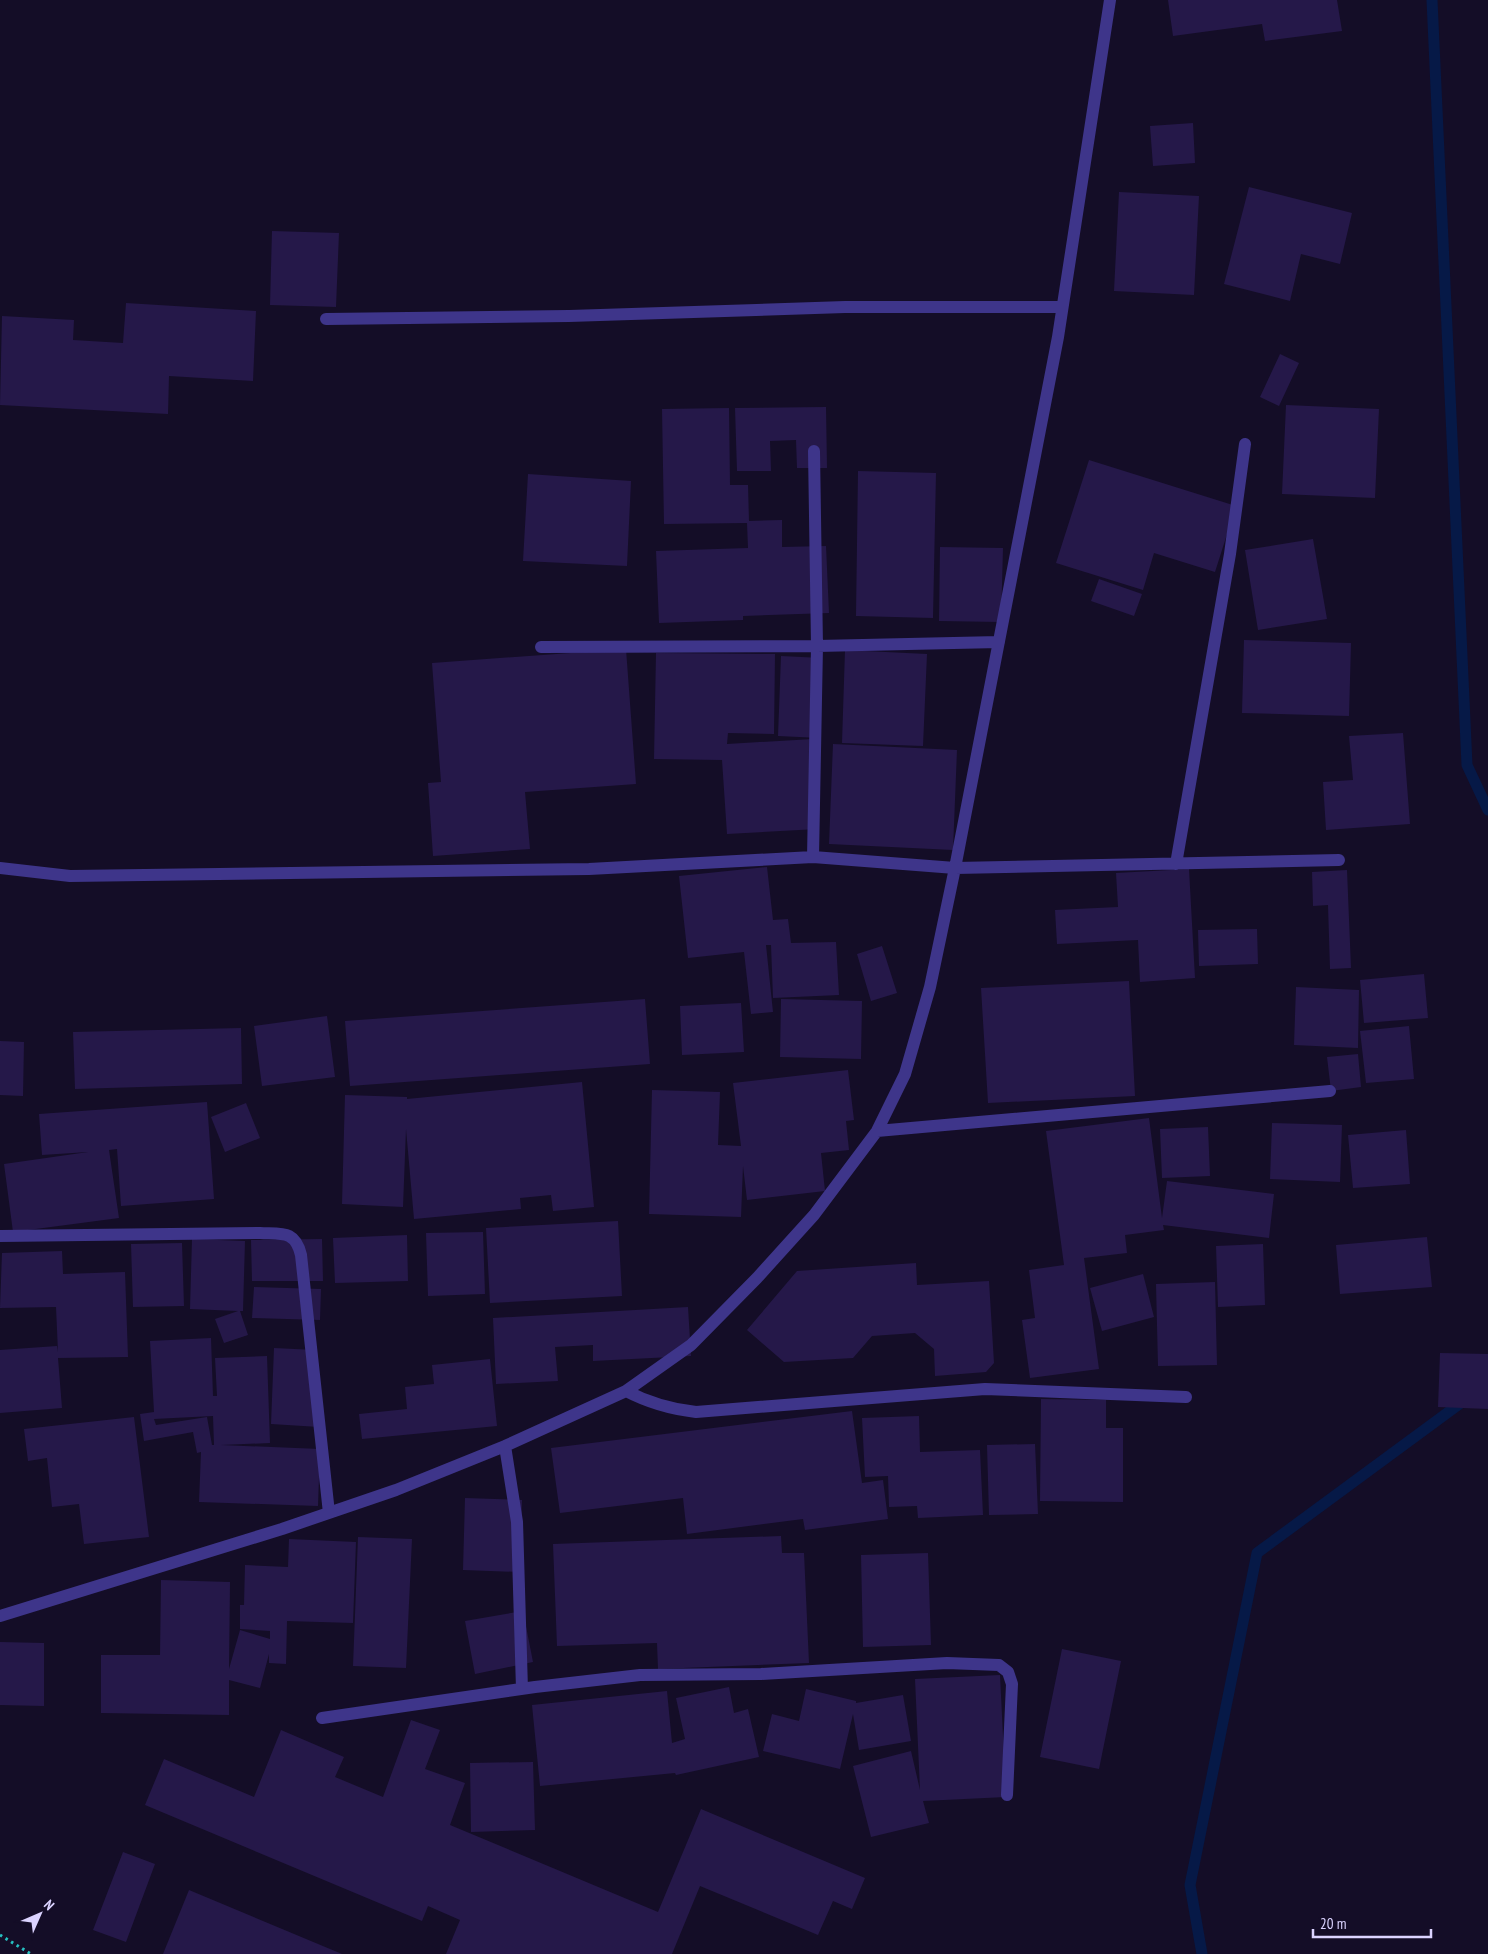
<svg xmlns="http://www.w3.org/2000/svg" width="1488" height="1954" viewBox="0 0 1488 1954" font-family="'PT Sans Narrow',sans-serif">
<style>
.lines{fill:none;stroke-linecap:round;stroke-linejoin:round}
.stream{stroke:#061947;stroke-width:11}
.building{fill:#251849;fill-rule:evenodd}
.path{stroke:#26bfc1;stroke-width:3;stroke-dasharray:2.5 4;stroke-linecap:butt}
.minor{stroke:#3e358a;stroke-width:12}
</style>
<rect width="100%" height="100%" fill="#140d27"/>
<g class="lines">
<path class="stream" d="M1432 0 1467 765 1488 810
M1202 1954 1190 1885 1257 1553 1488 1383"/>
</g>
<path class="building" d="M1168 0H1337L1342 31 1265 41 1262 24 1173 36Z
M1193 123 1195 163 1153 166 1150 126Z
M1249 187 1352 213 1340 264 1301 254 1290 301 1224 284Z
M1119 192 1199 196 1194 295 1114 291Z
M272 231 339 233 336 307 270 305Z
M126 303 256 311 253 381 169 376 168 414 0 405 2 316 74 320 73 340 123 343Z
M1280 354 1299 363 1279 406 1260 397Z
M1286 405 1379 409 1375 498 1282 494Z
M826 407 827 468H797L796 440 770 441 771 471H737L735 408Z
M729 408 730 485H748L749 521 782 520V547L826 546 829 613 743 616V620L659 623 656 551 748 548 747 523 664 524 662 409Z
M1089 460 1236 506 1215 572 1154 553 1143 590 1056 563Z
M858 471 936 473 933 618 856 616Z
M528 474 631 481 627 566 523 561Z
M1313 539 1327 619 1258 630 1245 550Z
M940 547 1003 548 1001 622 939 621Z
M1099 579 1142 594 1134 616 1091 601Z
M1244 640 1351 643 1349 716 1242 713Z
M626 649 636 784 525 792 530 849 433 856 428 783 441 782 432 663Z
M845 650 927 654 923 746 842 743Z
M656 653 775 654 774 734 728 733 727 744 813 739 818 829 727 834 722 760 654 759Z
M781 656 822 658 820 738 778 736Z
M1403 733 1410 824 1326 830 1323 782 1353 780 1349 736Z
M833 744 957 750 953 850 829 844Z
M767 867 773 920 788 919 791 943 836 942 839 995 773 998 771 945H766L773 1012 751 1014 744 952 688 958 679 876Z
M1189 869 1195 978 1140 982 1138 940 1057 944 1055 910 1118 907 1116 873Z
M1347 870 1351 968 1330 969 1328 905 1313 906 1312 872Z
M1257 929 1258 964 1199 966 1198 930Z
M882 946 897 993 871 1001 857 954Z
M1424 974 1428 1018 1364 1023 1360 980Z
M1129 981 1135 1096 988 1103 981 988Z
M1296 987 1359 990 1358 1048 1294 1045Z
M645 999 650 1064 350 1086 345 1021Z
M781 999 862 1001 861 1059 780 1057Z
M741 1003 744 1052 682 1055 680 1006Z
M327 1016 335 1077 262 1086 254 1026Z
M1409 1026 1414 1079 1366 1083 1360 1031Z
M241 1028 242 1084 75 1089 73 1032Z
M0 1041 24 1042 23 1096 0 1095Z
M1358 1054 1361 1087 1331 1091 1327 1057Z
M848 1070 854 1120 846 1121 849 1150 821 1153 825 1191 747 1200 743 1166 741 1217 649 1214 652 1090 720 1092 718 1145 741 1146 733 1083Z
M582 1082 594 1207 553 1211 551 1195 520 1198 521 1209 414 1219 406 1129 403 1207 342 1204 345 1095 407 1097V1099Z
M207 1102 214 1199 121 1206 117 1149 109 1150 119 1218 13 1232 4 1164 88 1152 42 1155 39 1114Z
M246 1103 260 1138 225 1152 211 1117Z
M1149 1118 1162 1218 1167 1181 1274 1194 1269 1238 1163 1225 1164 1230 1125 1235 1127 1253 1084 1258 1099 1369 1030 1378 1022 1320 1035 1318 1029 1270 1064 1265 1046 1131Z
M1272 1123 1342 1125 1340 1182 1270 1179Z
M1208 1127 1210 1176 1162 1178 1160 1129Z
M1406 1130 1410 1184 1353 1188 1348 1135Z
M618 1221 622 1296 490 1303 486 1228Z
M483 1232 485 1294 428 1296 426 1233Z
M407 1235 408 1281 335 1283 333 1238Z
M1427 1237 1432 1287 1340 1294 1336 1245Z
M192 1239 245 1241 243 1311H240L248 1335 224 1343 215 1319 238 1311 190 1309Z
M322 1239 323 1281H252L251 1240Z
M182 1243 184 1306 133 1307 131 1244Z
M1263 1244 1265 1305 1218 1307 1216 1246Z
M62 1251 63 1274 125 1272 128 1357 58 1358 62 1408 0 1413V1350L57 1346 58 1352 56 1307 0 1308 2 1253Z
M916 1263 917 1285 989 1281 994 1363 986 1372 935 1376 934 1349 915 1333 872 1336 853 1358 784 1362 747 1330 797 1271Z
M1143 1274 1154 1317 1102 1331 1090 1288Z
M1215 1282 1217 1365 1158 1366 1156 1284Z
M254 1287 321 1289 320 1320 252 1318Z
M688 1307 691 1356 593 1361V1345L555 1347 558 1381 496 1384 493 1318Z
M211 1338 213 1396H217L215 1358 267 1356 270 1443 221 1445 320 1449 318 1506 199 1502 201 1452 197 1453 193 1432 144 1441 140 1414 154 1412 150 1341ZM213 1416 214 1445H212L207 1417 156 1425 154 1419Z
M274 1348 315 1350 319 1427 271 1424Z
M1440 1353 1488 1354V1409L1438 1407Z
M490 1359 497 1426 362 1439 359 1414 407 1409 405 1387 434 1384 432 1365Z
M1041 1399 1106 1400V1428H1123V1502L1040 1501Z
M852 1411 862 1483 883 1480 888 1519 805 1530 803 1519 687 1534 683 1498 560 1513 551 1448Z
M919 1416 920 1452 980 1450 983 1515 918 1518 917 1506 889 1507 888 1476 865 1477 862 1418Z
M134 1417 149 1537 84 1544 79 1504 52 1507 47 1458 28 1461 24 1429Z
M1035 1444 1038 1514 989 1515 987 1445Z
M465 1498 522 1500 520 1572 463 1570Z
M781 1536 782 1553H804L809 1663 658 1669 657 1643 557 1646 553 1544Z
M358 1537 412 1539 406 1668 353 1666Z
M289 1539 356 1542 353 1623 287 1621 286 1664 269 1663V1654L260 1688 229 1680V1715L101 1713V1655H160L161 1580 230 1582 229 1669 240 1630 270 1639V1631L240 1629V1605H244L245 1565 288 1567Z
M928 1553 931 1645 863 1647 861 1555Z
M523 1611 533 1662 475 1674 465 1621Z
M0 1642 44 1643V1706L0 1705Z
M1062 1649 1121 1661 1099 1769 1040 1757Z
M1000 1675 1006 1797 923 1801 929 1823 871 1837 853 1766 911 1751 920 1790 915 1679Z
M729 1687 734 1713 748 1709 759 1757 676 1775 675 1773 540 1786 532 1705 667 1691 672 1743 685 1739 676 1698Z
M806 1689 856 1701V1703L903 1695 911 1741 859 1750 853 1714 840 1769 763 1751 772 1714 799 1721Z
M411 1720 440 1730 425 1769 465 1783 450 1825 658 1912 701 1809 865 1878 852 1909 833 1901 818 1935 700 1886 672 1954H446L460 1920 428 1906 422 1921 145 1805 164 1759 254 1797 281 1730 344 1757 335 1777 383 1797Z
M533 1762 535 1830 471 1832 470 1763Z
M123 1852 155 1864 126 1942 93 1930Z
M189 1890 342 1954H163Z"/>
<g class="lines">
<path class="path" d="M0 1935 31 1954"/>
<path class="minor" d="M326 319 569 316 845 307H1062
M541 647 817 646 999 642
M813 857 817 646 814 451
M1176 864 1230 554 1245 444
M0 868 70 876 589 869 813 857 955 868 1339 860
M877 1131 1330 1091
M0 1236 260 1233C282 1234 295 1230 301 1255L329 1513
M626 1391C649 1403 669 1409 696 1412L985 1389 1186 1397
M505 1446 517 1522 522 1689
M0 1616 282 1529 396 1490 505 1446 626 1391 691 1345 757 1278 814 1215 877 1131 905 1074 930 987 955 868 1058 337 1110 0
M322 1718 535 1687 640 1675 761 1674 947 1663 999 1665 1008 1672 1012 1684 1007 1795"/>
</g>
<g transform="translate(40 1914) rotate(45)" stroke="#140d27" stroke-width="4" paint-order="stroke">
<path d="M0-4L9 19L0 12L-9 19Z" fill="#dbd3ff"/>
<text y="-8" font-size="14" font-weight="bold" text-anchor="middle" fill="#dbd3ff">N</text>
</g>
<path d="M1313 1929v8h118v-8" fill="none" stroke="#dbd3ff" stroke-width="2.5"/>
<text x="1320" y="1929" font-size="15" fill="#dbd3ff" stroke="#140d27" stroke-width="4" paint-order="stroke">20 m</text>
</svg>
